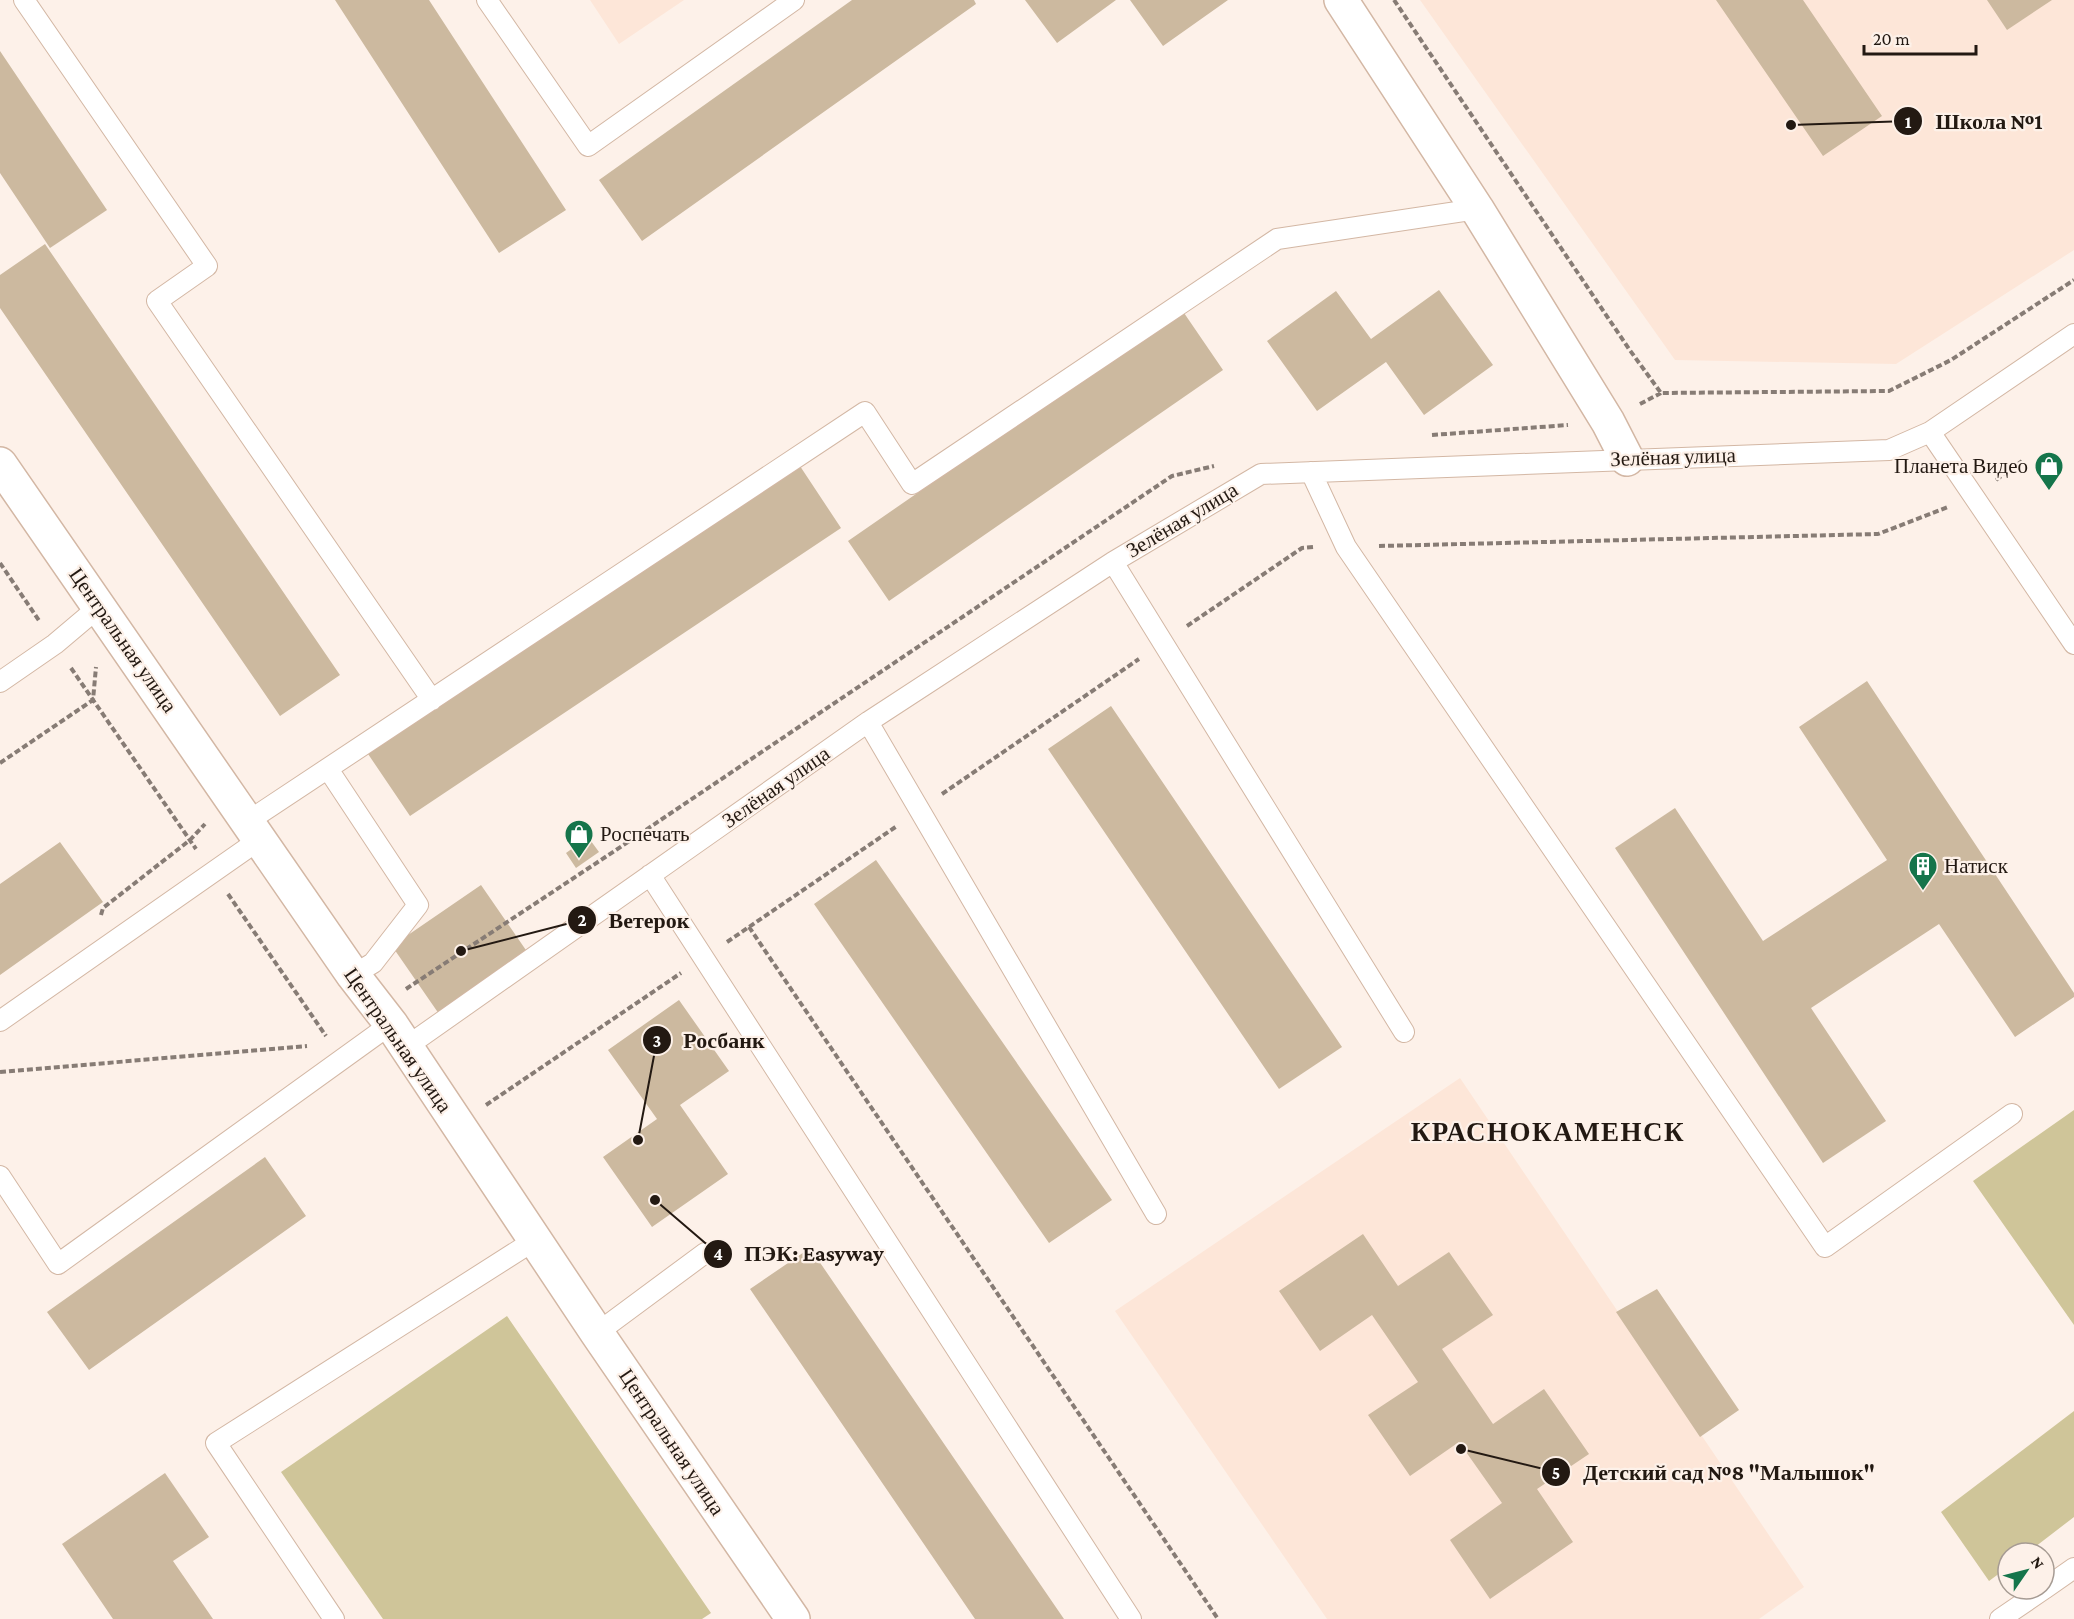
<svg xmlns="http://www.w3.org/2000/svg" width="2074" height="1619" viewBox="0 0 2074 1619" font-family="'Crimson Pro',serif">
<style>
.built{fill:#fde6d8}
.green{fill:#cfc599}
.building{fill:#ccb99f}
.lines{fill:none;stroke-linecap:round;stroke-linejoin:round}
.service-casing{stroke:#d3b7a4;stroke-width:22}
.minor-casing{stroke:#d3b7a4;stroke-width:36}
.path{stroke:#877c75;stroke-width:4;stroke-dasharray:6 3;stroke-linecap:butt}
.service{stroke:#fff;stroke-width:20}
.minor{stroke:#fff;stroke-width:33}
.labels{text-anchor:middle;dominant-baseline:central;stroke-width:4.5;stroke-linejoin:round;paint-order:stroke}
.street-label{font-size:21px;fill:#231912;stroke:#fdf1e9}
.poi-label{font-size:21px;fill:#231912;stroke:#fdf1e9;text-anchor:start}
.district-label{font-size:27px;font-weight:bold;letter-spacing:1.5px;fill:#231912;stroke:#fdf1e9}
.leader{fill:none;stroke:#231912;stroke-width:2}
.callout-dot{fill:#231912;stroke:#fdf1e9;stroke-width:2}
.mark-label{font-size:18px;text-anchor:middle;font-weight:bold;fill:#fff}
.callout-label{font-size:22px;text-anchor:middle;font-weight:bold;fill:#231912;stroke:#fdf1e9;stroke-width:4.5;stroke-linejoin:round;paint-order:stroke}
</style>
<rect width="100%" height="100%" fill="#fdf1e9"/>
<path class="built" d="M590 0H684L619 44Z
M1420 0H2074V250L1896 364 1675 360Z
M1460 1078 1804 1587 1759 1619H1327L1115 1311Z"/>
<path class="green" d="M2074 1110V1325L1973 1181Z
M507 1316 711 1613 702 1619H383L281 1472Z
M2074 1411V1517L2027 1553H2008V1567L1989 1581 1941 1512Z"/>
<path class="building" d="M335 0H429L566 210 499 253Z
M852 0H974L976 4 642 241 599 180Z
M1025 0H1116L1057 43Z
M1130 0H1228L1163 46Z
M1716 0H1803L1882 116 1823 156Z
M1987 0H2052L2007 30Z
M0 51 107 210 50 248 0 173Z
M45 244 340 675 280 716 0 308V275Z
M1439 290 1493 365 1424 415 1386 362 1317 411 1267 341 1336 291 1371 339Z
M1182 310 1223 370 889 601 848 541Z
M796 460 841 528 410 816 364 748Z
M1867 681 2074 993V997L2015 1037 1939 924 1811 1008 1886 1121 1823 1163 1615 848 1675 808 1763 941 1887 860 1799 727Z
M1111 706 1342 1047 1279 1089 1048 749Z
M588 837 599 852 576 868 566 853Z
M60 842 103 902 0 975V884Z
M876 860 1112 1200 1049 1243 814 904Z
M481 885 530 956 439 1014 392 946Z
M679 1000 729 1071 680 1105 728 1174 652 1227 603 1157 657 1119 608 1050Z
M265 1157 306 1216 89 1370 47 1312Z
M1363 1234 1398 1286 1449 1252 1493 1315 1442 1349 1493 1424 1544 1389 1589 1454 1537 1489 1573 1542 1490 1599 1450 1540 1502 1503 1459 1442 1410 1476 1368 1415 1418 1382 1372 1315 1320 1351 1279 1291Z
M810 1248 1064 1619H975L750 1289Z
M1657 1289 1739 1410 1700 1437 1616 1312Z
M165 1473 209 1537 173 1561 213 1619H113L62 1544Z"/>
<g class="lines">
<g class="service-casing">
<path id="service" d="M24 0 207 266 157 301 432 700
M487 0 588 146 794 0
M1930 432 2074 644
M1311 472 1346 547 1825 1247 2012 1114
M1113 562 1404 1032
M0 682 55 644 100 606
M868 722 1156 1214
M328 769 418 905 373 963 353 975
M247 822 865 412 912 484 1277 239 1477 209
M650 875 1131 1619
M0 1021 259 840
M406 1047 868 722 1113 562 1261 474 1889 450 1930 432 2074 334
M0 1176 58 1264 391 1024
M597 1333 705 1253
M2044 1589 2074 1568
M334 1619 216 1443 535 1240
M2000 1619 2044 1589"/>
</g>
<g class="minor-casing">
<path id="minor" d="M1341 0 1477 209 1608 422 1627 459
M0 464 353 975 391 1024 597 1333 793 1619"/>
</g>
<path class="path" d="M1394 0 1629 349 1661 393 1889 391 1951 360 2074 280
M1640 404 1661 393
M1432 435 1568 425
M1996 480 2022 461
M1379 546 1878 534 1948 507
M0 563 40 622
M1187 626 1302 548 1314 547
M71 668 196 849
M0 763 93 700 96 667
M942 794 1139 659
M228 894 326 1036
M101 915 103 908 190 840 205 824
M749 927 1218 1619
M727 942 897 826
M406 989 616 850 1172 476 1214 466
M0 1072 307 1046
M486 1105 681 973"/>
<use href="#service" class="service"/>
<use href="#minor" class="minor"/>
</g>
<defs>
<g id="shop-pin" transform="scale(1.5)"><path d="M0 17L-7.5 6A9.5 9.5 0 1 1 7.5 6Z" fill="#15754b" stroke="#fdf1e9"/><path d="M-5-2.5h2.3a2.7 3.5 0 0 1 5.4 0H5L5.5 6h-11ZM-1.5-2.5h3a1.5 2.3 0 0 0-3 0Z" fill="#fff"/></g>
<g id="building-pin" transform="scale(1.5)"><path d="M0 17L-7.5 6A9.5 9.5 0 1 1 7.5 6Z" fill="#15754b" stroke="#fdf1e9"/><path d="M-4-6H4V6H1V3H-1V6H-4ZM-2.5-4.3h1.7v1.8h-1.7ZM.8-4.3h1.7v1.8H.8ZM-2.5-1h1.7V.8h-1.7ZM.8-1h1.7V.8H.8Z" fill="#fff"/></g>
</defs>
<g fill-rule="evenodd">
<use href="#shop-pin" x="2049" y="466"/>
<use href="#shop-pin" x="579" y="834"/>
<use href="#building-pin" x="1923" y="866"/>
</g>
<g class="labels">
<g class="street-label">
<text transform="translate(1673 457) rotate(-2)">Зелёная улица</text>
<text transform="translate(1182 520) rotate(-31)">Зелёная улица</text>
<text transform="translate(123 640) rotate(55)">Центральная улица</text>
<text transform="translate(776 787) rotate(-35)">Зелёная улица</text>
<text transform="translate(398 1040) rotate(55)">Центральная улица</text>
<text transform="translate(672 1442) rotate(56)">Центральная улица</text>
</g>
<g class="poi-label">
<text x="2028" y="466" text-anchor="end">Планета Видео</text>
<text x="600" y="834">Роспечать</text>
<text x="1944" y="866">Натиск</text>
</g>
<g class="district-label">
<text x="1548" y="1132">КРАСНОКАМЕНСК</text>
</g>
</g>
<path class="leader" d="M1791 125L1908 121M461 951L582 920M638 1140L657 1040M655 1200L718 1254M1461 1449L1556 1472"/>
<g class="callout-dot">
<circle cx="1791" cy="125" r="6"/>
<circle cx="461" cy="951" r="6"/>
<circle cx="638" cy="1140" r="6"/>
<circle cx="655" cy="1200" r="6"/>
<circle cx="1461" cy="1449" r="6"/>
<circle cx="1908" cy="121" r="15"/>
<circle cx="582" cy="920" r="15"/>
<circle cx="657" cy="1040" r="15"/>
<circle cx="718" cy="1254" r="15"/>
<circle cx="1556" cy="1472" r="15"/>
</g>
<g class="mark-label">
<text x="1908" y="128">1</text>
<text x="582" y="926">2</text>
<text x="657" y="1047">3</text>
<text x="718" y="1260">4</text>
<text x="1556" y="1479">5</text>
</g>
<g class="callout-label">
<text x="1989" y="129">Школа №1</text>
<text x="649" y="928">Ветерок</text>
<text x="724" y="1048">Росбанк</text>
<text x="814" y="1261">ПЭК: Easyway</text>
<text x="1729" y="1480">Детский сад №8 "Малышок"</text>
</g>
<g transform="translate(2026 1571) rotate(55)"><circle r="28" fill="#fdf1e9" stroke="#a69b93" stroke-width="1.5"/>
<path d="M0-4.5L10 22L0 15L-10 22Z" fill="#15754b"/>
<text y="-9" font-size="16" font-weight="bold" text-anchor="middle" fill="#231912">N</text>
</g>
<path d="M1864 45v9h112v-9" fill="none" stroke="#231912" stroke-width="3"/>
<text x="1873" y="45" font-size="18" fill="#231912" stroke="#fdf1e9" stroke-width="4.5" paint-order="stroke">20 m</text>
</svg>
